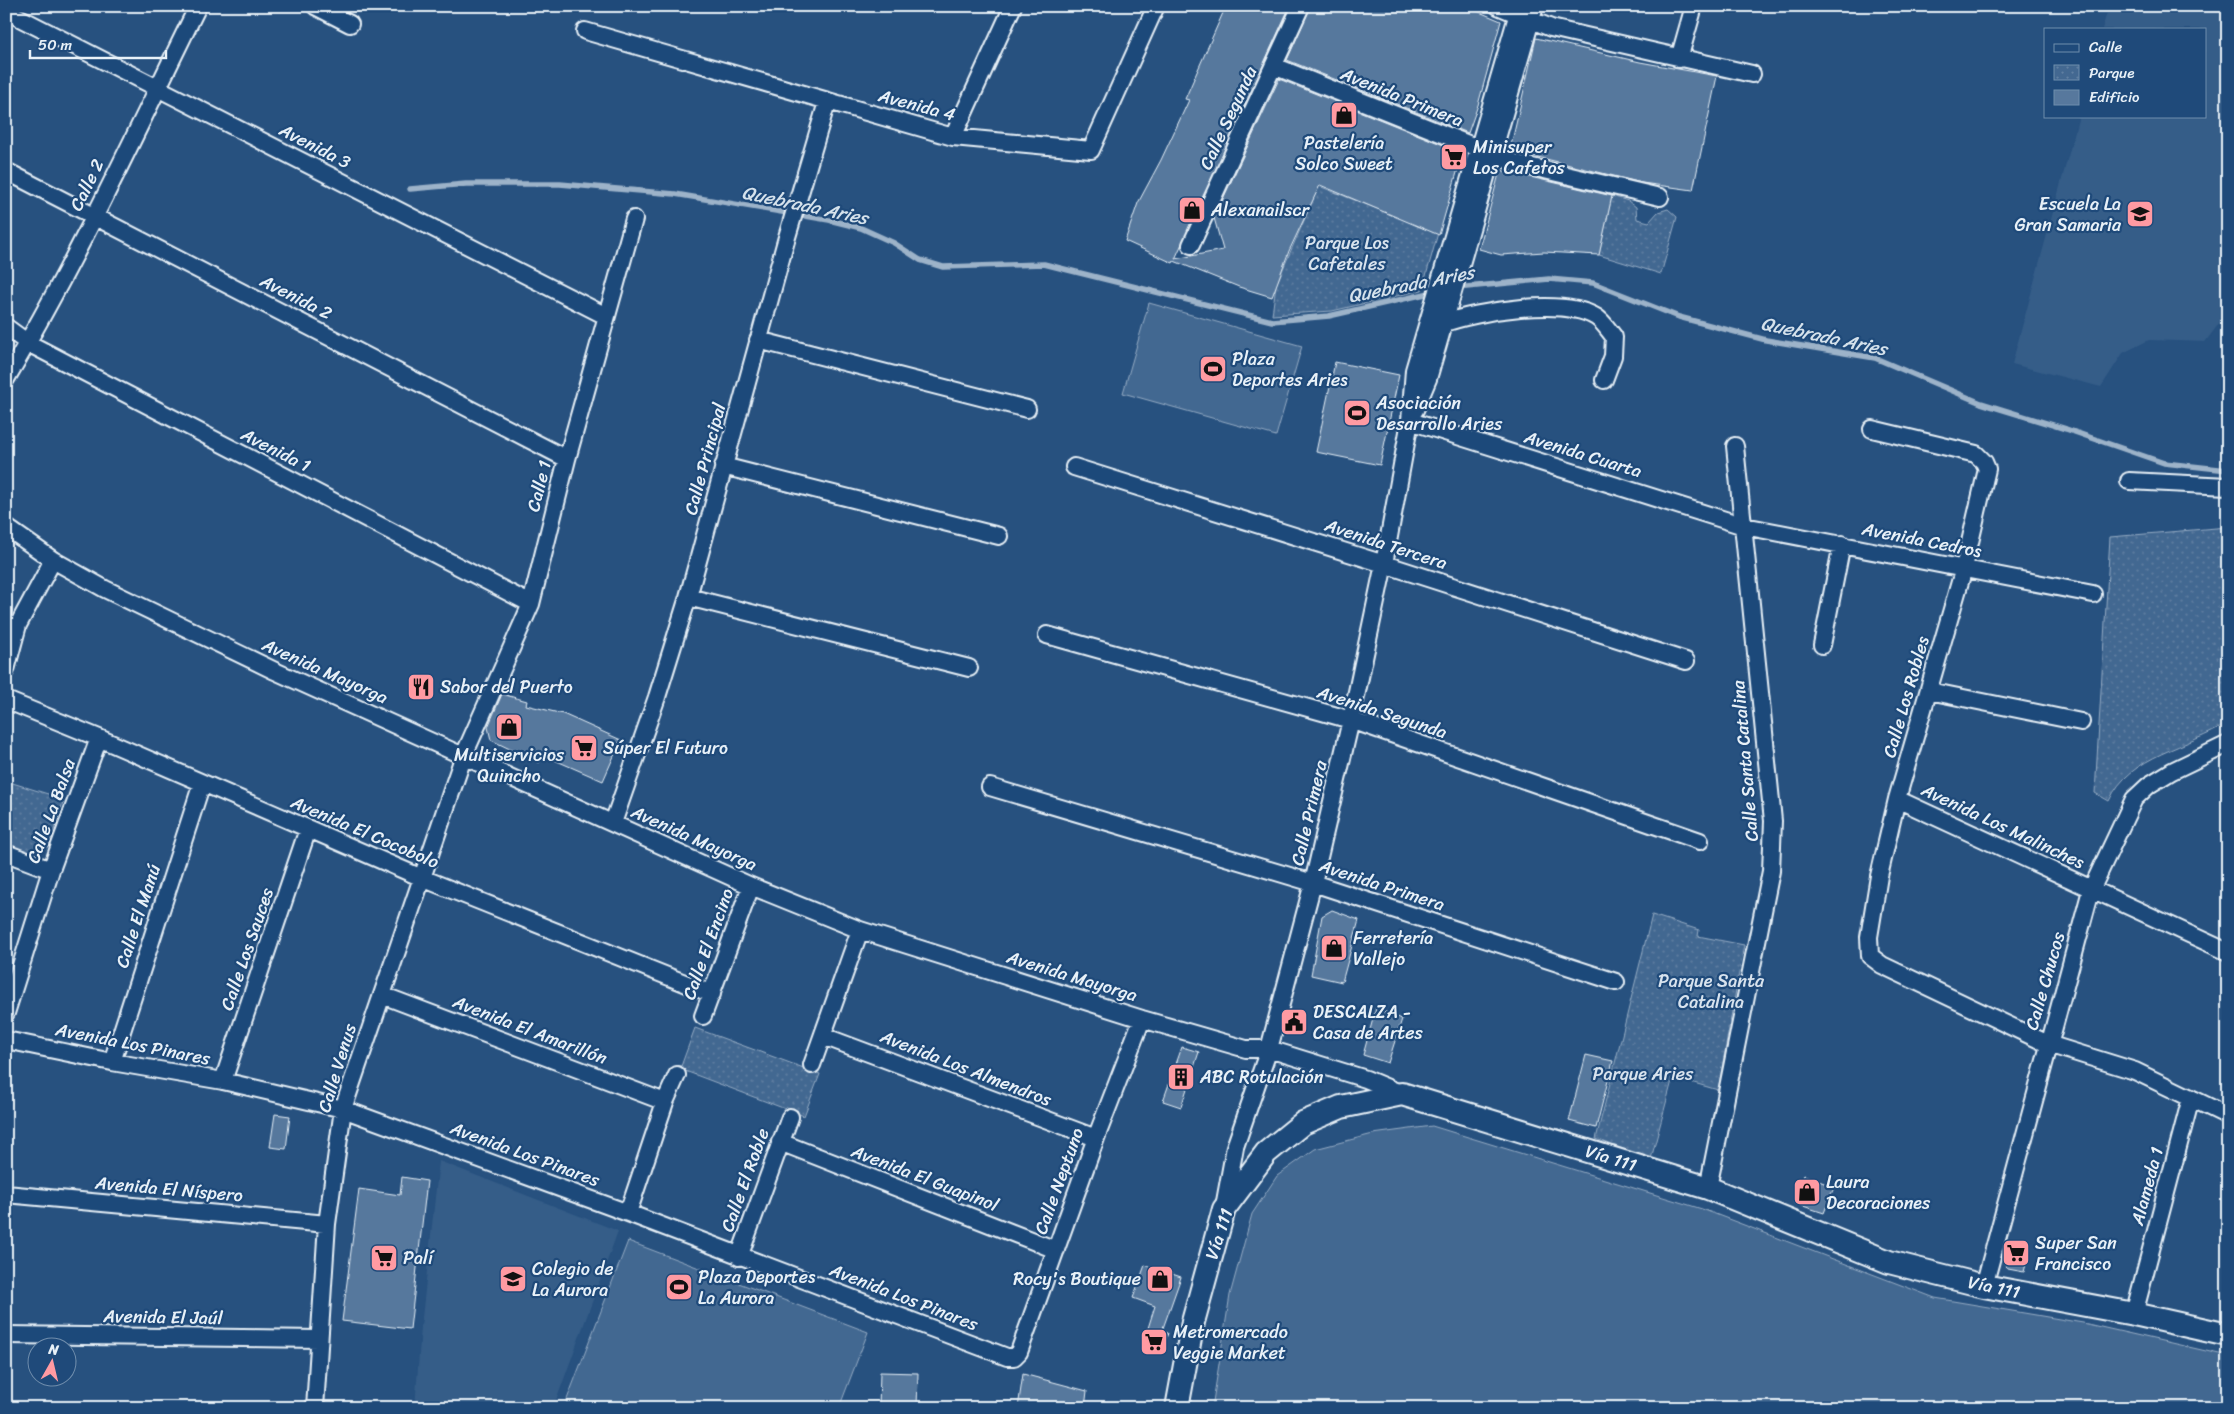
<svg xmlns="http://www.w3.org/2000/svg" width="2234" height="1414" viewBox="0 0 2234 1414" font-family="Sriracha,sans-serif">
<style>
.built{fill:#355d88}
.green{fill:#436891;stroke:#96acc4}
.park{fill:url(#park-dots);stroke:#96acc4}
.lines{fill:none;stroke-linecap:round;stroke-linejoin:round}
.stream{stroke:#9db3c9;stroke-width:5.5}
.building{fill:#57789d;stroke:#e8f1f8}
.street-casing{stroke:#e8f1f8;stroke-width:20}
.secondary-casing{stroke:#e8f1f8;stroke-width:26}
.street{stroke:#1f4a7a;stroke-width:16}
.secondary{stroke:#1f4a7a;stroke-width:22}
.labels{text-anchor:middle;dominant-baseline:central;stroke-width:4.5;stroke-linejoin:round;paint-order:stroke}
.street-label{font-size:18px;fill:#e8f1f8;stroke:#1f4a7a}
.poi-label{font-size:18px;fill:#e8f1f8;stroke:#1f4a7a;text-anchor:start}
.park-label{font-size:18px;fill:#d8e3ee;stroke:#1f4a7a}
.water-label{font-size:19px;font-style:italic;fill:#d5e2ec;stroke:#1f4a7a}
</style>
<defs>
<pattern id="park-dots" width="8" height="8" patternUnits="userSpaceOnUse" patternTransform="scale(1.25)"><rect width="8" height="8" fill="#436891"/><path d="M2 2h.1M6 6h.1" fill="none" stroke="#5e7ea1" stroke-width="1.8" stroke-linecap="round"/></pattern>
</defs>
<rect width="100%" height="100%" fill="#27517f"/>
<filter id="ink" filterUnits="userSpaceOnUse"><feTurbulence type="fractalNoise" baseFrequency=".02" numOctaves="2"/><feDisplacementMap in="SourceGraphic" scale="10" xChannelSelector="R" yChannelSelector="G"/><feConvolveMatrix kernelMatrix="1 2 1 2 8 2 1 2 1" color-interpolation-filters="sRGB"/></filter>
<g filter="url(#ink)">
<path class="built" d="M2109 6H2210L2228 11V312L2205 342 2149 340 2123 353 2101 387 2012 364 2079 116H2205V29H2102Z
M439 1161 618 1231 556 1401 571 1408H415L421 1327Z"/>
<path class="green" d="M1149 303 1302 346 1276 436 1123 393Z
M1432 1126 1702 1209 1935 1298 2083 1323 2228 1356V1408H1212L1230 1295 1252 1214 1277 1176 1315 1149 1373 1134Z
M628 1241 868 1332 839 1408H582L566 1402Z"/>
<path class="park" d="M1319 186 1438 233 1422 290 1332 311 1272 315 1276 285Z
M1612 196 1628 201 1636 207 1637 219 1649 222 1658 212 1668 209 1677 217 1661 274 1599 255Z
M2228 527V723C2189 748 2130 754 2109 801L2095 793 2110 537Z
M6 781 64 799 49 846C35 857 22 850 6 845Z
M1652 915 1699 930 1698 936 1744 945 1718 1090 1673 1077 1651 1159 1596 1139Z
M695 1028 820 1074 804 1116 680 1069Z"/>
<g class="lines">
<path class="stream" d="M410 189 466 184H560L675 194 829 220 861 228 894 243 920 260 943 267 1044 264 1272 321 1329 316 1434 292
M1456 288 1549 279 1593 283 1679 317 1766 340 1875 358 1981 403 2066 429 2164 463 2228 470"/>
</g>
<path class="building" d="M1226 6H1290L1175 259 1223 250 1214 218 1279 79 1461 152 1460 154 1462 155 1439 235 1320 185 1289 251 1272 297 1239 287 1174 261 1173 263 1125 241 1138 203 1161 160 1189 100 1185 99Z
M1311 6H1465L1501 21 1478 105 1468 133 1287 60Z
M1536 38 1640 62 1717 76 1693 190 1642 183 1510 150Z
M1500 170 1612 196 1599 255 1544 252 1501 255 1479 249Z
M1335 362 1399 375 1380 465 1316 452Z
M502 694 527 701 526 705 563 714 621 740 603 781 543 755 539 763 491 740 488 727Z
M1332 910 1359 920 1342 982 1311 975 1322 916Z
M1376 1008 1402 1019 1388 1063 1363 1055Z
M1182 1047 1199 1052 1181 1107 1163 1101Z
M1586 1055 1613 1061 1596 1128 1569 1121Z
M275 1114 290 1116 286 1149 270 1147Z
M1804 1175 1834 1187 1824 1213 1794 1203Z
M402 1177 427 1181 410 1329 342 1321 359 1189 400 1195Z
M2006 1242 2030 1248 2024 1272 2008 1269 2002 1259Z
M1145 1265 1181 1277 1162 1331 1168 1333 1162 1350 1143 1344 1155 1306 1133 1298Z
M880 1372 918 1373 917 1408H879Z
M1023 1374 1087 1391 1085 1408H1018Z"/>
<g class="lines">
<g class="street-casing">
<path id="street" d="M315 6 350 24
M1498 6 1551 28 1752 74
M6 11 606 316
M585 31 953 137 1091 150 1156 6
M1679 59 1694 6
M1274 66 1515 163 1660 197
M953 137 1013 6
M6 171 567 459
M1191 245 1301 6
M1442 324C1477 311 1564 297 1596 317 1603 321 1609 331 1614 337L1613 356 1604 380
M6 327 28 343 531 604
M758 340 1027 409
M6 379C78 259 136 131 198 6
M1415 410 1428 379 1535 6
M1410 421 1744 526 2093 594
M1872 429 1976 454 1984 462 1987 469 1964 568 1897 799 1879 876 1869 937 1870 956 1882 965 2048 1044 2135 1071 2228 1116
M723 466 999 536
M1074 467 1384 564 1686 661
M2129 481 2228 486
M6 527 53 560 105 589 275 671 751 886 860 930 1142 1019 1246 1049H1269L1366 1079 1402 1094
M688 597 969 668
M1047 635 1351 720 1700 841
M1822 645 1842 544
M6 670 18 625 53 560
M1929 691 2081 722
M6 700 99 738 422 878 712 994
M990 787 1313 883 1616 982
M1897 799 2228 952
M613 823 657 697 688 597 787 237 827 102
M6 853 51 870
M382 995 665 1102
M6 1013 51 870 99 738
M703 1016 751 886
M823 1036 1096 1138
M6 1040 112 1062 223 1081 343 1109 628 1213 1007 1357H1014L1019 1352 1096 1138 1142 1019
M112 1062 202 783
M812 1065 860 930
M223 1081 308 829
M780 1142 1056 1250
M1708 1188 1771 871 1773 821 1735 446
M6 1194 327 1224
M1224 1207 1235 1147 1269 1049 1313 883 1351 720 1384 564 1410 421 1414 370 1520 6
M628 1213 665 1102 677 1075
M739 1257 790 1117
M1984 1286 2091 890 2134 799 2149 785 2172 771 2228 744
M2134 1314 2191 1098
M6 1335 318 1339
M315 1408 327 1224 343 1109 464 755 531 604 567 459 634 219"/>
</g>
<g class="secondary-casing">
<path id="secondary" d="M1177 1408 1193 1322 1224 1209 1266 1153 1303 1123 1341 1107 1402 1094 1708 1188 1889 1262 1984 1286 2134 1314 2228 1335"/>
</g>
<use href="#street" class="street"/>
<use href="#secondary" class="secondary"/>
</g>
</g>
<defs>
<g id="shop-square" transform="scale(1.4375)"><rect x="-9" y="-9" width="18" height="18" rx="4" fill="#ff9aa2" stroke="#1f4a7a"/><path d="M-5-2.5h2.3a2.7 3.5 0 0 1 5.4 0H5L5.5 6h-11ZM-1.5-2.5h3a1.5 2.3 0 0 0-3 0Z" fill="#111"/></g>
<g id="supermarket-square" transform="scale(1.4375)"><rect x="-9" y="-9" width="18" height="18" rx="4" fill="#ff9aa2" stroke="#1f4a7a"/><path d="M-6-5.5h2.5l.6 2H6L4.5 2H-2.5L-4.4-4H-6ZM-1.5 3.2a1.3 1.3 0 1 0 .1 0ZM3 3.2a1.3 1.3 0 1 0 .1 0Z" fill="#111"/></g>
<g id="school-square" transform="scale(1.4375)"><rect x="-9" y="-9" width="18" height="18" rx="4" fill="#ff9aa2" stroke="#1f4a7a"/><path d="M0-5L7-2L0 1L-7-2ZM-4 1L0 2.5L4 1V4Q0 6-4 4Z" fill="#111"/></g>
<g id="stadium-square" transform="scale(1.4375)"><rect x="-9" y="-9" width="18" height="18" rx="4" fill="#ff9aa2" stroke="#1f4a7a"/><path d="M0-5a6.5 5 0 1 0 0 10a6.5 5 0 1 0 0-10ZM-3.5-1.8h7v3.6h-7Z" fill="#111"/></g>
<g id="restaurant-square" transform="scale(1.4375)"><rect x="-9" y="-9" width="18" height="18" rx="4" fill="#ff9aa2" stroke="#1f4a7a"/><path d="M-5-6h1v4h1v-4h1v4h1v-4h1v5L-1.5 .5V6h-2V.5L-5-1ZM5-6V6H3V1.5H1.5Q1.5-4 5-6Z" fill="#111"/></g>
<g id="civic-square" transform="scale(1.4375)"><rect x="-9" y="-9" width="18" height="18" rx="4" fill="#ff9aa2" stroke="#1f4a7a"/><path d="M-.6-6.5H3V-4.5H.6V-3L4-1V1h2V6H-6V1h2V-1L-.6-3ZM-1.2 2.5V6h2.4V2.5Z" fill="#111"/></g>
<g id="building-square" transform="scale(1.4375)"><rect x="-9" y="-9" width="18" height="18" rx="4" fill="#ff9aa2" stroke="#1f4a7a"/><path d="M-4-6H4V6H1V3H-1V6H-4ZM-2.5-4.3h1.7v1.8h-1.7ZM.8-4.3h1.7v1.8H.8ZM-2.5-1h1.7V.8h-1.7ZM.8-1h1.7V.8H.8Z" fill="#111"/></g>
</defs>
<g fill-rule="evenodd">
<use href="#shop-square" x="1344" y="115"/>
<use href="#supermarket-square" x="1454" y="157"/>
<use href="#shop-square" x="1192" y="210"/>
<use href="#school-square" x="2140" y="214"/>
<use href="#stadium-square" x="1213" y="369"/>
<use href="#stadium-square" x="1357" y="413"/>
<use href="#restaurant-square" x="421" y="687"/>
<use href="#shop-square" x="509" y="727"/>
<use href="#supermarket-square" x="584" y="748"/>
<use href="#shop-square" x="1334" y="948"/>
<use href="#civic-square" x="1294" y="1022"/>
<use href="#building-square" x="1181" y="1077"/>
<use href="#shop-square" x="1807" y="1192"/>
<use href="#supermarket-square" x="2016" y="1253"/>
<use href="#supermarket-square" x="384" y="1258"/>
<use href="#school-square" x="513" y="1279"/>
<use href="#shop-square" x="1160" y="1279"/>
<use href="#stadium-square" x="679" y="1287"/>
<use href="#supermarket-square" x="1154" y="1342"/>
</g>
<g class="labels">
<g class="street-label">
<text transform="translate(1402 97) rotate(22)">Avenida Primera</text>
<text transform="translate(917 105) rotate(15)">Avenida 4</text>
<text transform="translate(1228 118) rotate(-65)">Calle Segunda</text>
<text transform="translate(315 146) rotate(27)">Avenida 3</text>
<text transform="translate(87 185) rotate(-64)">Calle 2</text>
<text transform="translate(296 297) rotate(27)">Avenida 2</text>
<text transform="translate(276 450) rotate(27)">Avenida 1</text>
<text transform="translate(1583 454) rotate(17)">Avenida Cuarta</text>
<text transform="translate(705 459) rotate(-75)">Calle Principal</text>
<text transform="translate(539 486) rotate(-76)">Calle 1</text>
<text transform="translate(1922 540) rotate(11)">Avenida Cedros</text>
<text transform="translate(1386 544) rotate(18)">Avenida Tercera</text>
<text transform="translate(325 671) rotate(24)">Avenida Mayorga</text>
<text transform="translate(1906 697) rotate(-74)">Calle Los Robles</text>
<text transform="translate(1382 712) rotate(18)">Avenida Segunda</text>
<text transform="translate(1745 761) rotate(-95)">Calle Santa Catalina</text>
<text transform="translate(51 811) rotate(-70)">Calle La Balsa</text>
<text transform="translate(1309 813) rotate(-77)">Calle Primera</text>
<text transform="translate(2003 826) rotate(25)">Avenida Los Malinches</text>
<text transform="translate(365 832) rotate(23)">Avenida El Cocobolo</text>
<text transform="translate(694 838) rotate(24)">Avenida Mayorga</text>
<text transform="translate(1382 885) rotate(18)">Avenida Primera</text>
<text transform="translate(138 916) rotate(-72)">Calle El Manú</text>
<text transform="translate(708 944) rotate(-70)">Calle El Encino</text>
<text transform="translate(247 949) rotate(-71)">Calle Los Sauces</text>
<text transform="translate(1072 976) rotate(17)">Avenida Mayorga</text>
<text transform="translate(2045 981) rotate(-74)">Calle Chucos</text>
<text transform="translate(530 1030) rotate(21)">Avenida El Amarillón</text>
<text transform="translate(133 1044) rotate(11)">Avenida Los Pinares</text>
<text transform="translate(337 1068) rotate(-73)">Calle Venus</text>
<text transform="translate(966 1068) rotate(21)">Avenida Los Almendros</text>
<text transform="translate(525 1154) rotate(20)">Avenida Los Pinares</text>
<text transform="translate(1611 1158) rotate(17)">Vía 111</text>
<text transform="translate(925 1178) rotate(21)">Avenida El Guapinol</text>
<text transform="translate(745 1180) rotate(-70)">Calle El Roble</text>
<text transform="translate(1059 1181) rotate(-70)">Calle Neptuno</text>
<text transform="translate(2147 1186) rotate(-75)">Alameda 1</text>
<text transform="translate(169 1189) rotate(5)">Avenida El Níspero</text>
<text transform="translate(1219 1234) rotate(-72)">Vía 111</text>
<text transform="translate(1994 1287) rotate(12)">Vía 111</text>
<text transform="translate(904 1297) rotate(21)">Avenida Los Pinares</text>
<text transform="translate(163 1317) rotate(1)">Avenida El Jaúl</text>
</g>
<g class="poi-label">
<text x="1344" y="143" text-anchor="middle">Pastelería<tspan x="1344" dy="21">Solco Sweet</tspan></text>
<text x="1473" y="147">Minisuper<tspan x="1473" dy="21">Los Cafetos</tspan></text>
<text x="2121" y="204" text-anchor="end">Escuela La<tspan x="2121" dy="21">Gran Samaria</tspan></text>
<text x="1211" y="210">Alexanailscr</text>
<text x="1232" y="359">Plaza<tspan x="1232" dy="21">Deportes Aries</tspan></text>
<text x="1376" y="403">Asociación<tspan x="1376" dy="21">Desarrollo Aries</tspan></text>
<text x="440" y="687">Sabor del Puerto</text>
<text x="603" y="748">Súper El Futuro</text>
<text x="509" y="755" text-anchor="middle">Multiservicios<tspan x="509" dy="21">Quincho</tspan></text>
<text x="1353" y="938">Ferretería<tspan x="1353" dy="21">Vallejo</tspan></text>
<text x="1313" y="1012">DESCALZA -<tspan x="1313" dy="21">Casa de Artes</tspan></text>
<text x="1200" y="1077">ABC Rotulación</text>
<text x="1826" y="1182">Laura<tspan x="1826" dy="21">Decoraciones</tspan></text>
<text x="2035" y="1243">Super San<tspan x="2035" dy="21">Francisco</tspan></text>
<text x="403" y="1258">Palí</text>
<text x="532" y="1269">Colegio de<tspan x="532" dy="21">La Aurora</tspan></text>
<text x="698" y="1277">Plaza Deportes<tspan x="698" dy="21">La Aurora</tspan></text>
<text x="1141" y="1279" text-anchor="end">Rocy's Boutique</text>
<text x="1173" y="1332">Metromercado<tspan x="1173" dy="21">Veggie Market</tspan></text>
</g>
<g class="park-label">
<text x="1347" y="243">Parque Los<tspan x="1347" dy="21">Cafetales</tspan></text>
<text x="1711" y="981">Parque Santa<tspan x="1711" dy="21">Catalina</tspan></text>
<text x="1643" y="1074">Parque Aries</text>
</g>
<g class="water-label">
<text transform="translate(805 205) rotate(12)">Quebrada Aries</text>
<text transform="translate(1411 284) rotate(-11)">Quebrada Aries</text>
<text transform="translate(1824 336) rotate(12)">Quebrada Aries</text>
</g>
</g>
<rect width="2234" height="1414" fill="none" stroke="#1f4a7a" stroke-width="25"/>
<rect x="12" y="12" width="2209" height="1389" fill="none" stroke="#e8f1f8" stroke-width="2" filter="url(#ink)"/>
<rect x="2044" y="28" width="162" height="90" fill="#1f4a7a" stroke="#6f8dac"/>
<rect x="2054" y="44" width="25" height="8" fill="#1f4a7a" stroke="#6f8dac"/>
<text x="2089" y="52" font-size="15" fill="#e8f1f8">Calle</text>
<rect x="2054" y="65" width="25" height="15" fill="url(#park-dots)" stroke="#6f8dac"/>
<text x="2089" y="78" font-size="15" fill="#e8f1f8">Parque</text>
<rect x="2054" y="90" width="25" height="15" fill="#57789d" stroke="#6f8dac"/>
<text x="2089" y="102" font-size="15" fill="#e8f1f8">Edificio</text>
<g transform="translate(52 1362) rotate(8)"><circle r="24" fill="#1f4a7a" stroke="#6f8dac"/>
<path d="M0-4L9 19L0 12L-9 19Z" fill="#ff9aa2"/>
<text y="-8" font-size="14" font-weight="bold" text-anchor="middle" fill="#e8f1f8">N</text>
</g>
<path d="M30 50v8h136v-8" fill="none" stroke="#e8f1f8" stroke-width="2.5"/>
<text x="38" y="50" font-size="15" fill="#e8f1f8" stroke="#1f4a7a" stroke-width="4" paint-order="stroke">50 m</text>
</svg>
